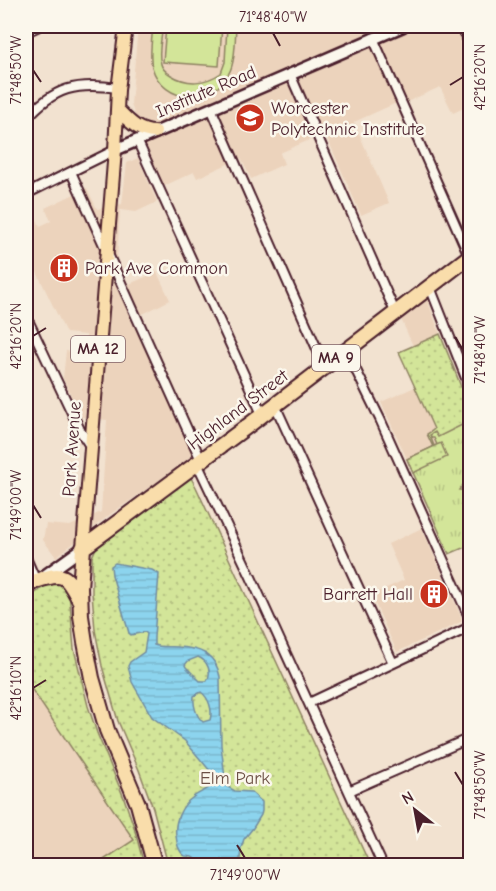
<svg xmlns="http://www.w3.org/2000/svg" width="496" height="891" viewBox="0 0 496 891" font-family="'Comic Neue',sans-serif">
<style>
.built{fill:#ecd3bc}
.grass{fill:url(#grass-tufts);stroke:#8e8262;stroke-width:1.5}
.park{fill:url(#park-dots);stroke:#8e8262;stroke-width:1.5}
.pitch{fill:#d3e599;stroke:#8e8262;stroke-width:1.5}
.water{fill:url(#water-rules);stroke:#728ca0;stroke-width:1.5;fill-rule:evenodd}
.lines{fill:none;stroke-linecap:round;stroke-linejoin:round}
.street-casing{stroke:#4a1f2b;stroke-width:12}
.secondary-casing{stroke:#4a1f2b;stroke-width:15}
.primary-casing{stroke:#4a1f2b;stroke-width:16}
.highway-casing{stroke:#4a1f2b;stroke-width:18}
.street{stroke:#fbf7ec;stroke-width:8}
.secondary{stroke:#fbf7ec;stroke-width:10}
.primary{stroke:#f9ddab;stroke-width:12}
.highway{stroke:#f9ddab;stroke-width:14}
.ticks{fill:none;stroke:#4a1f2b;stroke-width:2}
.labels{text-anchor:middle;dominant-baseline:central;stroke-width:5;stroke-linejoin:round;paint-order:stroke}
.shield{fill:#fbf7ec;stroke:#7f6065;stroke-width:1.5}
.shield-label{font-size:16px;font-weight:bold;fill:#4a1f2b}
.street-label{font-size:18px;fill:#4a1f2b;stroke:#fbf7ec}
.poi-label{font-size:18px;fill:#4a1f2b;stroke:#fbf7ec;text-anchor:start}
.park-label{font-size:18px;fill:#6c5046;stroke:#fbf7ec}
.neatline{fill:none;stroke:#4a1f2b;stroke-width:2}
.ticks-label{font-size:15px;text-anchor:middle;fill:#4a1f2b}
</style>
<defs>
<pattern id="grass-tufts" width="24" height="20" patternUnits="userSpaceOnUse" patternTransform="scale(1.5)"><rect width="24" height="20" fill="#d3e599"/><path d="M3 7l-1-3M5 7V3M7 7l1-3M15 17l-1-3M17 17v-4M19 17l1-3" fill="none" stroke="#b7c484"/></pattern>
<pattern id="park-dots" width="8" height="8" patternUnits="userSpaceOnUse" patternTransform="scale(1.5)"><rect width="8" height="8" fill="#d3e599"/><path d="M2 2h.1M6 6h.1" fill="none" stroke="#b7c484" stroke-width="1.8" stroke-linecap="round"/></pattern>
<pattern id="water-rules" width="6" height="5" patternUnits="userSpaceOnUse" patternTransform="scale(1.5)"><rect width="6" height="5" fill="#8cd4ee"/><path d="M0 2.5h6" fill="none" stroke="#7ab6cc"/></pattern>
</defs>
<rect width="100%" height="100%" fill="#f2e2d0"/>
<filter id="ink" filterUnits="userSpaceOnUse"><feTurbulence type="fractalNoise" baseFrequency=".0167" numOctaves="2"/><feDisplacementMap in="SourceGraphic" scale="12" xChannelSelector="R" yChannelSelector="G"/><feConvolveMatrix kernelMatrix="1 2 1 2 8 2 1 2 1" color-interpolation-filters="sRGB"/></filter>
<g filter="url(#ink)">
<path class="built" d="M138 26H470V105L453 113 440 87 409 101 394 104 354 122 389 203 361 215 325 133 280 153 284 164 251 179 241 158 197 178 194 172 164 186 145 145 131 104Z
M138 158 157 202 136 212 120 210 117 261 127 285 157 272 170 300 131 320 159 375 193 455 156 483 112 513 56 557 43 540 46 524 70 526 101 512 107 420 81 417 63 378 66 351 84 354 86 335 66 333 33 264 26 267V200H27L40 226 51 221 45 208 87 188 97 209 122 204 127 163Z
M427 299 440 334 413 346 401 319Z
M415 387 438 436 470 421V509L467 502 433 518 422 529 463 621 397 652 371 595 404 580 388 544 422 528 433 517 413 473 440 443 407 459 381 402Z
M26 681 134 840 96 865H26Z"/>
<path class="grass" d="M470 409V482L463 485 459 490 468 491C471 497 469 501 466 506L468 505 470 501V545L449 554 407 459 437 445 434 438H431L429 435 452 425Z"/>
<path class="park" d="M440 334 470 409V421L438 437 435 432 430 435 434 446 441 443 447 457 413 473 407 459 433 447 427 434 432 431 434 429 399 352Z
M190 478H191L196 487 370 865H168L153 808 139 770 118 721 102 666 95 630 92 593V557L96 548Z
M61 582 69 592 74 649 88 706 97 733 124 798 134 827 144 865H96L134 840 26 681V600L49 583Z"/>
<path class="pitch" d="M153 26H163C162 37 157 53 161 64 162 69 166 72 171 75 187 85 205 84 221 73L225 62 227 26H236C235 40 236 58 230 71 214 107 163 105 152 67 149 55 152 38 153 26Z
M166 26H222L219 66 163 62Z"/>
<path class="water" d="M115 563 152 570 159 574 154 637V645C162 648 170 646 178 647 200 648 216 654 220 677L221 745 226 786 235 791 251 792 262 802V811L261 815 253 828 244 839 241 848 240 859 245 865H206L192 857 185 856C178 851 177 844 176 835 174 822 181 806 192 798 200 791 214 789 216 778L185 741 152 717 132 682 128 666 130 662 144 652 147 634 145 632 131 635 129 633 112 575 111 566ZM198 657C208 661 212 672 207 681H200L186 667 185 665 188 661ZM201 692C209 698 213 710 210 720L203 722C196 716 193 705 194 696Z"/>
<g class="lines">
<g class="street-casing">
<path id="street" d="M461 26 470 46
M26 32 39 26
M373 38 467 251 470 254
M290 74 396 314
M211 108 325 367
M26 119C54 87 77 82 118 88
M137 140 262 414
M71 172 201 460
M26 194 115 150
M430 287 470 388
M26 316 81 432 90 446
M346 350 380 419 470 619
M275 405 393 663
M197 463 251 577 383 866
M26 558 36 581
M309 703 470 627
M349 791 470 738"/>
</g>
<g class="secondary-casing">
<path id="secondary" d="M115 150 403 26
M26 589 83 548
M462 866 470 862"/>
</g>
<g class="primary-casing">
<path id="primary" d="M118 110C129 121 138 132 155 132
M83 548 115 150 118 90 126 26"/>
</g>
<g class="highway-casing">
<path id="highway" d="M36 581C65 571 66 575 80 601
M155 866 138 804 107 730 92 678 85 642 81 616 80 588 83 548 253 422 470 256"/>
</g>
<use href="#street" class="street"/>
<use href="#secondary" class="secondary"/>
<use href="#primary" class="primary"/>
<use href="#highway" class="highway"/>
</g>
</g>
<path class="ticks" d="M273 33 280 46M33 70 41 82M450 85 463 77M33 336 46 328M455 337 463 350M33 505 41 518M33 688 46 680M455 772 463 785M237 845 245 858"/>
<defs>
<g id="university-disc" transform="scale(1.5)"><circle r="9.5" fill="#c8321e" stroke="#fbf7ec"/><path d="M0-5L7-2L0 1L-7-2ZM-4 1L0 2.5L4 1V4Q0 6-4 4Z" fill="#fff"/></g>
<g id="building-disc" transform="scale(1.5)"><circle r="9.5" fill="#c8321e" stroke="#fbf7ec"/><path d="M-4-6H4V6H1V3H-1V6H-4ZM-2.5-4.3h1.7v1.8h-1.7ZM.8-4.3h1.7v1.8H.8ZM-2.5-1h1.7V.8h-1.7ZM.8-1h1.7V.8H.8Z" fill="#fff"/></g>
</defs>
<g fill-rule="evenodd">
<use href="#university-disc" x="250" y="118"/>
<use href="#building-disc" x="64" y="268"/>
<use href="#building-disc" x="434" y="594"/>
</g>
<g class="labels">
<g class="shield">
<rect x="71" y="336" width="54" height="26" rx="4.5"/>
<rect x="312" y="345" width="48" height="26" rx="4.5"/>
</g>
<g class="shield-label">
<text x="98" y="349">MA 12</text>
<text x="336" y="358">MA 9</text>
</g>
<g class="street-label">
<text transform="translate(206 92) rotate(-23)">Institute Road</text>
<text transform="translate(238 410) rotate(-37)">Highland Street</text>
<text transform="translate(72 449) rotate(-86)">Park Avenue</text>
</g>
<g class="poi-label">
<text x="271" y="108">Worcester<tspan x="271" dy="21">Polytechnic Institute</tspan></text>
<text x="85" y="268">Park Ave Common</text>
<text x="413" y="594" text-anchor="end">Barrett Hall</text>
</g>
<g class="park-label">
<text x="235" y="778">Elm Park</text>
</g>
</g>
<rect width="496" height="891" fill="none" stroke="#fbf7ec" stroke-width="66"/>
<g transform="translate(415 810) rotate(329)" stroke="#fbf7ec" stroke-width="4.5" paint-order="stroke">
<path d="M0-4.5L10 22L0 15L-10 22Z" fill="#4a1f2b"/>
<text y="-9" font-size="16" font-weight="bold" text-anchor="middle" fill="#4a1f2b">N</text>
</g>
<rect x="33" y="33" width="430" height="825" class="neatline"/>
<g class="ticks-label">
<text x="273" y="22">71°48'40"W</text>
<text transform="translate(16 70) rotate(-90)" y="5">71°48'50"W</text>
<text transform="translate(480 77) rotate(-90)" y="5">42°16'20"N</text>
<text transform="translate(16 336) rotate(-90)" y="5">42°16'20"N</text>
<text transform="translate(480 350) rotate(-90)" y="5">71°48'40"W</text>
<text transform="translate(16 505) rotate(-90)" y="5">71°49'00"W</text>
<text transform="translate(16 688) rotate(-90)" y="5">42°16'10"N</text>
<text transform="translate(480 785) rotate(-90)" y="5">71°48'50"W</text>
<text x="245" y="880">71°49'00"W</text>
</g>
</svg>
